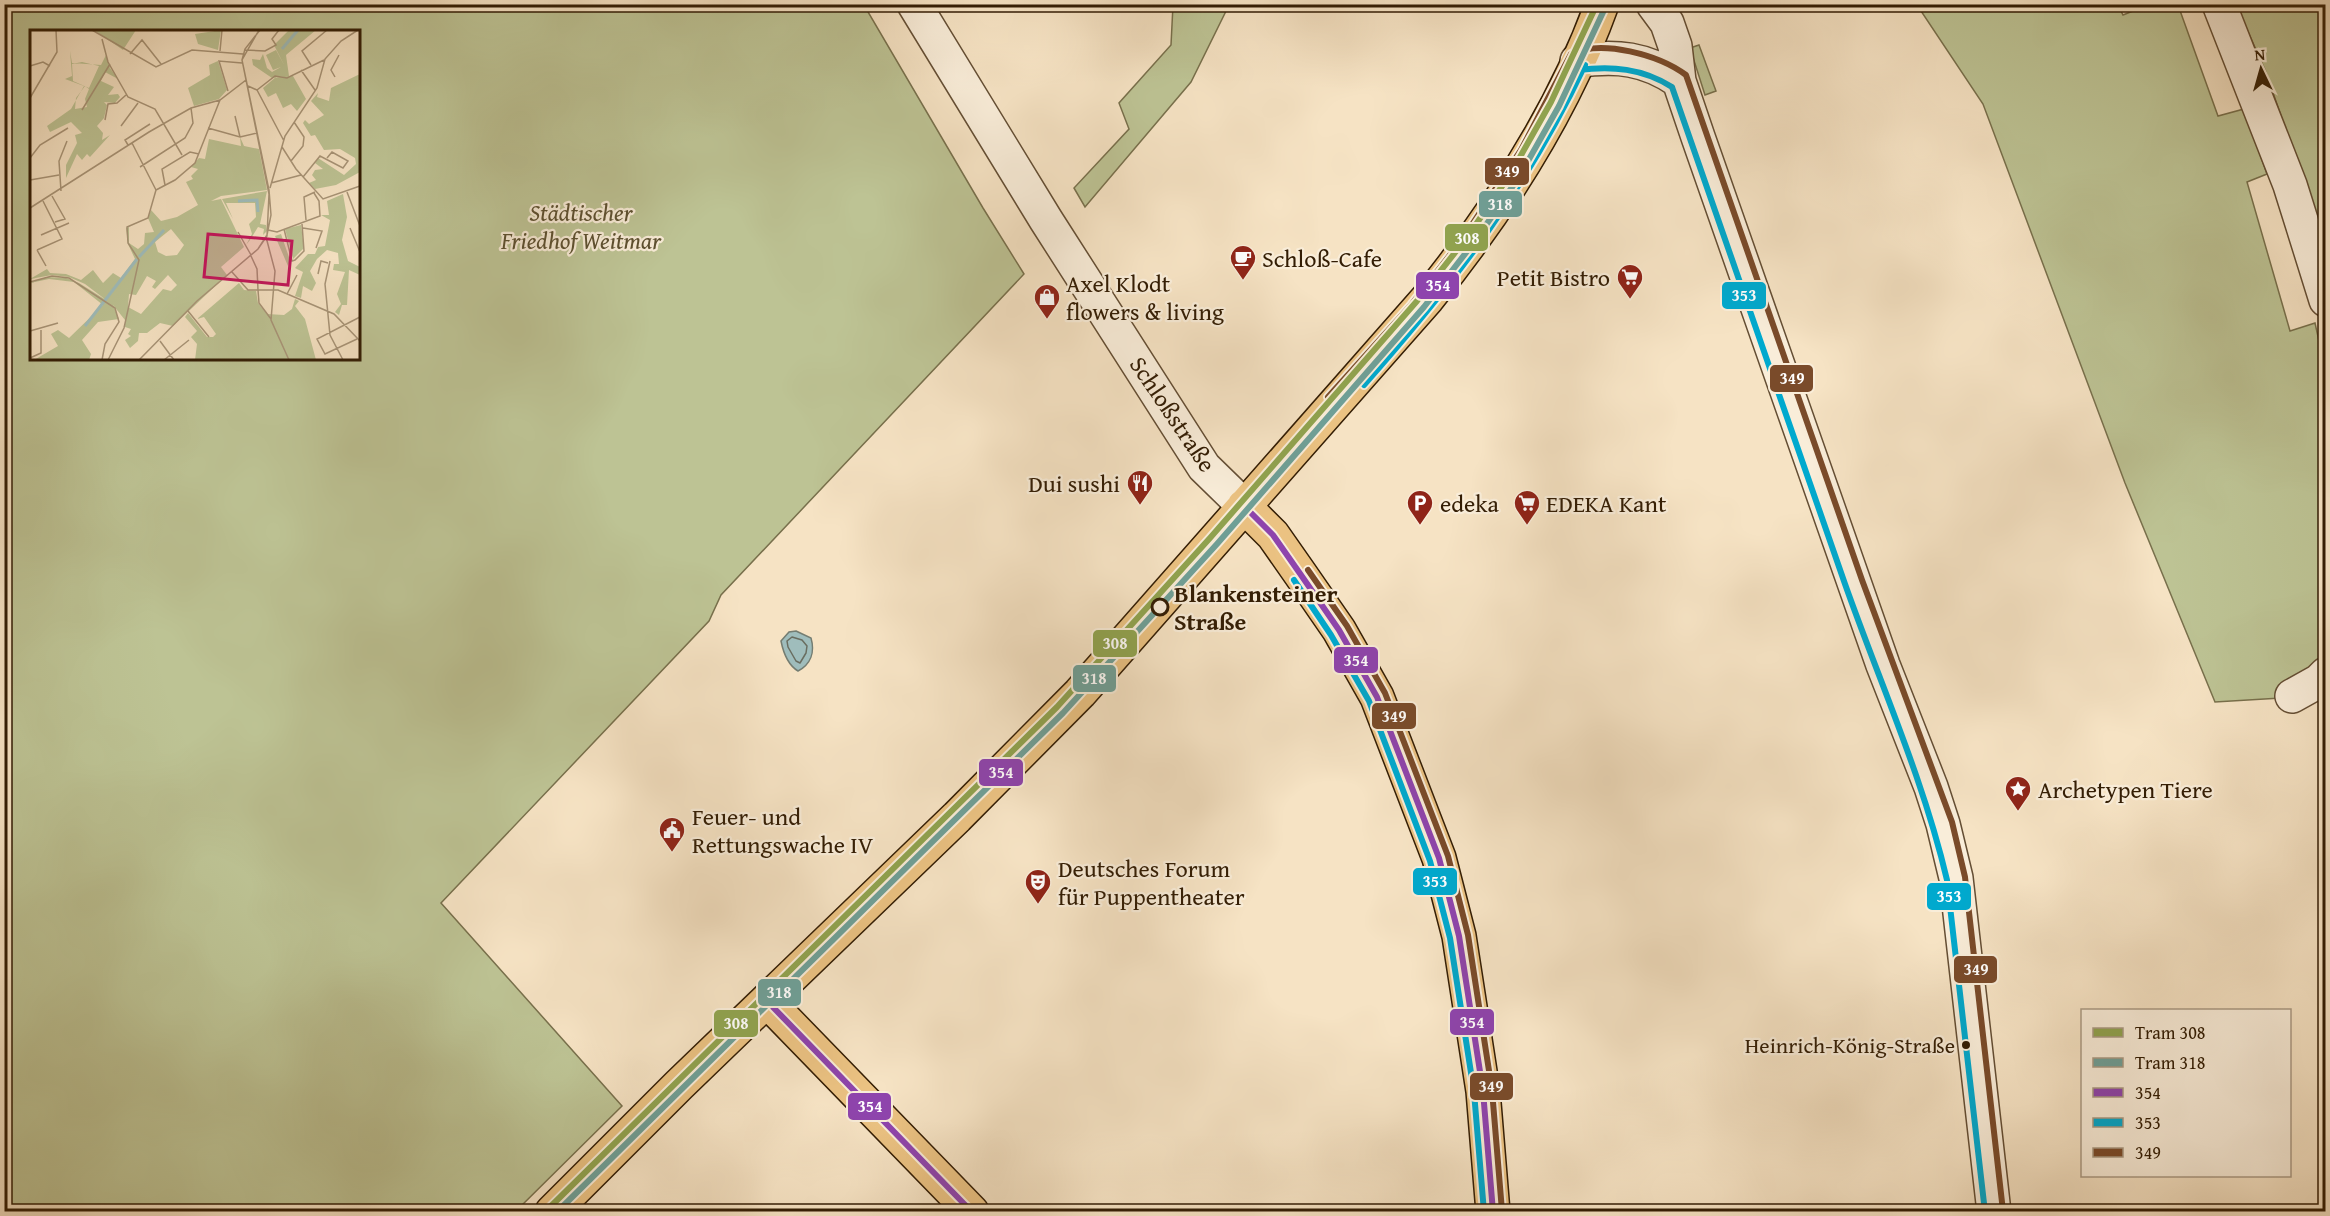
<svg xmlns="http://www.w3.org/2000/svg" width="2330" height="1216" viewBox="0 0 2330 1216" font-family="'Gentium Book Plus',serif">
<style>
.green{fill:#bdc394;stroke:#78704c;stroke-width:1.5;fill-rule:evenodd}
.water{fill:#9fbdbc;stroke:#747d72;stroke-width:1.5}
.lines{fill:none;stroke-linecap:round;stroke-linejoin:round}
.shore{stroke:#696d60;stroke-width:1.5}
.minor-casing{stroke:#644e34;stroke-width:36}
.major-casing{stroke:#331d04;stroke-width:36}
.minor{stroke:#f9edd9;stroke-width:33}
.major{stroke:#ebc282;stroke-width:33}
.bus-1-casing{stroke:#f9edd9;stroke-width:10}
.bus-2-casing{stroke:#f9edd9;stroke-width:10}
.bus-3-casing{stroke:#f9edd9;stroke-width:10}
.bus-1{stroke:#8e44ad;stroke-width:6}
.bus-2{stroke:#00a9ce;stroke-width:6}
.bus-3{stroke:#7a4b2a;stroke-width:6}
.tram-1-casing{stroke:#f9edd9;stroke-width:10}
.tram-2-casing{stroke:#f9edd9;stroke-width:10}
.tram-1{stroke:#90a34f;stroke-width:6}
.tram-2{stroke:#6fa098;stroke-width:6}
.stop-dot{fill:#f9edd9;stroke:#331d04;stroke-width:3}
.bus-dot{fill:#331d04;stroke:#f9edd9;stroke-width:2}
.labels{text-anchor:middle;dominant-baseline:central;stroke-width:4.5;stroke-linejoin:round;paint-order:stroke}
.bus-label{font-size:22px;fill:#331d04;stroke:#f9edd9;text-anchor:end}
.park-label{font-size:24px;font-style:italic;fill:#5c4f2f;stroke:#f9edd9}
.poi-label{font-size:24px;fill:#331d04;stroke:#f9edd9;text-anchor:start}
.street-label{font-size:24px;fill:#331d04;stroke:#f9edd9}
.stop-label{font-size:24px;font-weight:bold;fill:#331d04;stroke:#f9edd9;text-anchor:start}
.inset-river{fill:none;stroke:#9fbdbc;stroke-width:3}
.inset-road{fill:none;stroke:#a89477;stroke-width:1.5}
.view{fill:#c2185b;fill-opacity:0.15;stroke:#c2185b;stroke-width:3}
.inset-edge{fill:none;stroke:#331d04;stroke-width:3}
.line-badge{stroke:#f9edd9;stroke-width:2}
.badge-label{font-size:16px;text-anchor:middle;font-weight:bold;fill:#fff}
</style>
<rect width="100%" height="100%" fill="#f6e3c4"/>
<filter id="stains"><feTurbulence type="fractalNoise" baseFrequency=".00333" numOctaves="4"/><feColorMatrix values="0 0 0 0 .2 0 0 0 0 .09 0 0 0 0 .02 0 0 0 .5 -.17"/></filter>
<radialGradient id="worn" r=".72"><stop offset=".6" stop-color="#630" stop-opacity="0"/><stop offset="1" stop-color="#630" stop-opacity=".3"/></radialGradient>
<path class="green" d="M5 4 864 5 983 208 1024 274 721 595 709 621 441 903 622 1106 516 1211H5ZM32 32H358V358H32Z
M1173 5H1229L1191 82 1085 207 1074 188 1129 129 1119 103 1171 45Z
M1917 5H2118L2123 15 2148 5H2178L2218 116 2244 109 2267 174 2247 182 2290 331 2315 323 2325 368V654L2281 698 2215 702 2125 483 1983 104Z
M2236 5H2325V245L2266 72Z
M1699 45 1716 91 1705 95 1690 48Z"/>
<path class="water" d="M796 631 811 638C815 652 811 664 798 671 788 665 783 651 781 641L789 632Z"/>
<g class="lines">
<path class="shore" d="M792 637 802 640 807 646 806 653 800 663 796 661 788 647 787 641Z"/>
<g class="minor-casing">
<path id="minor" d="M914 4 1046 220 1204 467 1244 506
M1653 4 1667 23 1675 46 1679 81 1698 137 1883 665 1931 787 1943 824 1956 878 1994 1212
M2219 4 2290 185 2326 300
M1577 61C1616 55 1646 58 1679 81
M2292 696 2319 681 2326 674"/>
</g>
<g class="major-casing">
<path id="major" d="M1244 506 1273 535 1301 575 1339 630 1377 697 1439 858 1459 936 1483 1091 1493 1212
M767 1001 972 1212
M552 1212 679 1085 957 817 1080 693 1428 298C1499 210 1563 112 1602 4"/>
</g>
<use href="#minor" class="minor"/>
<use href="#major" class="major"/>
<g class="bus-1-casing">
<path id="bus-1" d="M1244 506 1273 535 1301 575 1339 630 1377 697 1439 858 1459 936 1483 1091 1493 1212
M767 1001 957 817 1090 681 1428 298 1480 230 1527 158 1568 83 1602 4
M767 1001 972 1212"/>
</g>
<g class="bus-2-casing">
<path id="bus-2" d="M1578 70C1612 66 1642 68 1672 87 1729 253 1786 419 1845 584 1880 683 1923 778 1947 880L1985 1212
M1364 385C1455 282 1526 190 1585 65
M1294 580 1331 635 1369 701 1430 861 1450 938 1474 1092 1484 1212"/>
</g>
<g class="bus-3-casing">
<path id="bus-3" d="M1328 397 1411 305 1464 237 1521 150 1571 54C1602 39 1659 55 1686 75L1862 580 1952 822 1965 877 2003 1211
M1308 570 1347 626 1385 693 1448 856 1468 935 1492 1090 1502 1211"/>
</g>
<use href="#bus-1" class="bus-1"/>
<use href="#bus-2" class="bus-2"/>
<use href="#bus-3" class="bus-3"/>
<g class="tram-1-casing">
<path id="tram-1" d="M545 1212 1057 707 1210 538 1417 301 1468 236 1511 173 1551 102 1597 4"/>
</g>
<g class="tram-2-casing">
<path id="tram-2" d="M557 1212 1063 713 1217 544 1424 307 1475 241 1519 177 1559 106 1605 8"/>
</g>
<use href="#tram-1" class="tram-1"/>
<use href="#tram-2" class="tram-2"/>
</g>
<defs>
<g id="cafe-pin" transform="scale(1.35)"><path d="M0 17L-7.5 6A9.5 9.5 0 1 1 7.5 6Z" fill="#8f2418" stroke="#f9edd9"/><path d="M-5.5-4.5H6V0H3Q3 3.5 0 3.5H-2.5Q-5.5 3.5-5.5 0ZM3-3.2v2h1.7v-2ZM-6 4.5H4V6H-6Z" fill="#fff"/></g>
<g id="supermarket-pin" transform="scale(1.35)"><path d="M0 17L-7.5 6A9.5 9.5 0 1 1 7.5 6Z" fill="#8f2418" stroke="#f9edd9"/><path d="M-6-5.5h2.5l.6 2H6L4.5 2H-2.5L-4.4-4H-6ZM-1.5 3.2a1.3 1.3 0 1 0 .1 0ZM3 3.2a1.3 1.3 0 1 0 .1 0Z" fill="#fff"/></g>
<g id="shop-pin" transform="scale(1.35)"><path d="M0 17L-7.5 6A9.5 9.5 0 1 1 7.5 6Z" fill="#8f2418" stroke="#f9edd9"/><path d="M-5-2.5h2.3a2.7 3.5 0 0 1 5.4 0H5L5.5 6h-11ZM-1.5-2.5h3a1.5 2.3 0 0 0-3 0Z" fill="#fff"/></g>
<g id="restaurant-pin" transform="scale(1.35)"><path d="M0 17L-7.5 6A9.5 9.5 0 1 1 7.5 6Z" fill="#8f2418" stroke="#f9edd9"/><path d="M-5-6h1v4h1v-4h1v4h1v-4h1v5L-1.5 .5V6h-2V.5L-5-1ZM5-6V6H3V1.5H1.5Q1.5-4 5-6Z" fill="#fff"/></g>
<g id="parking-pin" transform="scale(1.35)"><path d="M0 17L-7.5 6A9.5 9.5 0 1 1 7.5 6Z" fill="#8f2418" stroke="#f9edd9"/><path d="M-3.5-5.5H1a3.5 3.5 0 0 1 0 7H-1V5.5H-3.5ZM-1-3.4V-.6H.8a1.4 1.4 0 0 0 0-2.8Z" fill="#fff"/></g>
<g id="sight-pin" transform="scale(1.35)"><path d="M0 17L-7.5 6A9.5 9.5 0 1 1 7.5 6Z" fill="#8f2418" stroke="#f9edd9"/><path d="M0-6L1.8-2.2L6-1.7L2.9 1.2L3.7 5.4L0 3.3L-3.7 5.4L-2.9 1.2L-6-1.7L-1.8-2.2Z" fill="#fff"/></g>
<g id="civic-pin" transform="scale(1.35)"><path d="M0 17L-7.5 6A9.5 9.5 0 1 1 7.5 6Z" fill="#8f2418" stroke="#f9edd9"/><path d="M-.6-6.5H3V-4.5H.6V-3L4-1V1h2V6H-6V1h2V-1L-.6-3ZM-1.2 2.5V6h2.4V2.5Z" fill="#fff"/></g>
<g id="theatre-pin" transform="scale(1.35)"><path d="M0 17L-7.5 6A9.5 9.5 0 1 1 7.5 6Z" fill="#8f2418" stroke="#f9edd9"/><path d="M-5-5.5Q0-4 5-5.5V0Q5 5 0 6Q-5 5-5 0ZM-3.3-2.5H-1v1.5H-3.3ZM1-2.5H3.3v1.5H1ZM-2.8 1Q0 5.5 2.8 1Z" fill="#fff"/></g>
</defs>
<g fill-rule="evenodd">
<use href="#cafe-pin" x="1243" y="258"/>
<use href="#supermarket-pin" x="1630" y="277"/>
<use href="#shop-pin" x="1047" y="297"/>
<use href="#restaurant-pin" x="1140" y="483"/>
<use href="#parking-pin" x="1420" y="503"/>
<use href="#supermarket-pin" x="1527" y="503"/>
<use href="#sight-pin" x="2018" y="789"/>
<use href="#civic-pin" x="672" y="830"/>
<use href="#theatre-pin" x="1038" y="882"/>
</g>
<circle class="stop-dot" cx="1160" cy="607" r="8"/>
<circle class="bus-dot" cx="1966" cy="1045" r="5"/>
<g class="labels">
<g class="bus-label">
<text x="1955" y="1045">Heinrich-König-Straße</text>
</g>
<g class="park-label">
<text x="581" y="212">Städtischer<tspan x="581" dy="28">Friedhof Weitmar</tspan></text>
</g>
<g class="poi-label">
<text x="1262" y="258">Schloß-Cafe</text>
<text x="1610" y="277" text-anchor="end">Petit Bistro</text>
<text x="1066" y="283">Axel Klodt<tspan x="1066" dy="28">flowers &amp; living</tspan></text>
<text x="1120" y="483" text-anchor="end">Dui sushi</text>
<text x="1440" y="503">edeka</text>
<text x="1546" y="503">EDEKA Kant</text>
<text x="2038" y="789">Archetypen Tiere</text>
<text x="692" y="816">Feuer- und<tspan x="692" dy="28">Rettungswache IV</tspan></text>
<text x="1058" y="868">Deutsches Forum<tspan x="1058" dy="28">für Puppentheater</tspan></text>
</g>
<g class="street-label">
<text transform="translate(1173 414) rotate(56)">Schloßstraße</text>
</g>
<g class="stop-label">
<text x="1174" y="593">Blankensteiner<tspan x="1174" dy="28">Straße</tspan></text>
</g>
</g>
<g transform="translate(30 30)">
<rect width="330" height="330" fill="#f6e3c4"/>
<path d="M64 0H106L93 20ZM191 0 188 20 168 14 165 4ZM259 0H286L256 25 259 46 242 48 223 35 222 29 230 30 233 24 237 38 242 42 251 37 243 40 236 25 246 20 254 35 244 15ZM72 13 80 38 88 49 75 42 71 51 84 57 78 65 88 64 90 67 85 73 74 72 77 75 74 88 67 96 73 103 72 110 80 105 60 127 57 124 52 130 47 124 36 148V135L47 113 45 105 52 103 41 92 20 102 17 96 41 79 54 56 35 49 42 46 40 21 42 33 71 35 76 25ZM52 32 69 36 59 58 43 51 42 34ZM55 56 59 59 55 69 57 77 45 79 46 68ZM188 31 197 60 189 69 164 76 158 58 180 45 179 35ZM330 44V142L306 155 285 159 279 153 286 150 282 145 285 140 293 139 285 133 288 128 314 145 326 134 325 128 310 119 294 120 285 105 281 106 273 93 275 90 279 94 294 85 281 71 288 63 287 67 299 71 301 58ZM263 46 276 69 267 81 261 74 253 78 246 63 238 67 233 58 246 47ZM210 107 214 116 229 119 237 160 191 166 181 171 191 169 214 217 191 237 197 245 143 296 130 293 117 303H109L108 311 100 318 95 310 101 306 98 304 101 299 95 297V290L83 275 89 289 68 292 52 310 61 324 59 330H4L28 316 21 304 28 300 39 308 73 275 44 252 19 249 0 253 17 247 36 248 49 253 76 270 55 254 39 247 22 245 0 249 17 239 20 243 36 244 51 250 63 240 73 253 83 243 91 248 105 229 98 214 96 198 99 197V213L108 219 114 214 115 203 124 202 118 188 121 180 131 191 147 187 168 175 156 152 163 149 161 146 168 139 161 137 169 128 175 129 179 109 211 116ZM141 199 154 215 147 225 136 226 128 222 125 212ZM138 245 147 255 141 261 133 259 111 284 98 277 99 264 106 265 117 246 126 251 122 257 125 259ZM237 161 230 194 236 195 237 201 233 205 234 199 228 197 220 210 216 215 222 204 219 194 226 187 225 173H196L203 189 192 169ZM313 164 317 187 312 210 318 231 330 237V245L319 240 317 275H312L309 285 305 282 311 274 307 264 315 242 303 240 304 234H309L308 223 297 220 287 229 280 241 286 253 282 261 273 256 271 268 265 266 273 242 265 238 278 224H285L288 217 295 216 300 190 291 185H299L297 171ZM271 195 274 218 263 229 255 199ZM251 204 260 230 258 236 245 206ZM209 253 214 260 226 261 228 273 237 284 254 285 262 279 265 269 269 271 265 276 275 289 286 330H165L167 314 161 307 167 301 155 287 158 283 177 307H183L186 304 174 287 167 289Z" fill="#bdc394" fill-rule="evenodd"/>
<path class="inset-river" d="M252 19 268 0M208 171 227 170 228 182M109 227 134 200M55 296 107 229"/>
<path class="inset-road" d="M62 0 126 37 162 20 213 24M72 9 78 32 98 67 125 79 152 125M215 20 235 21 246 15 242 9 249 0M190 21 192 0M100 24 112 10 131 34M281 35 272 21 297 0M0 36 13 32 20 36M271 40 285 60M305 47 301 40 309 25M218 56 227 60 254 111M227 60 245 46 257 48 294 30M198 61 189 31 212 33M0 68 27 22 26 0M52 80 80 34M205 86 210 107M75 90 78 74 87 73 96 65M91 96 108 73M178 98 210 107 227 103M102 113 126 160M98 115 95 110 120 94M252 117 266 139 293 169 330 156M0 128 10 115 38 98M261 131 273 116 274 107 264 92M110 137 155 108 163 93 161 78M273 147 290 126 313 138 318 131 302 122 297 128M0 150 29 145M241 153 271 145M135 155 132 139 160 122 169 124M240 158 255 106 287 58 295 29 311 11 328 0M126 160 145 150 165 133 190 70M31 161 29 131 37 111M317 162 330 196M22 166 35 189 25 192M0 178 119 102 161 78 190 70 216 50M276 190 274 167 285 162M273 198 292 201 286 218M320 198 330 222M254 199 262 231 265 230 274 221 272 194M238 200 247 202 290 186 289 171 284 163M208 202 221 225M11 205 39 193M236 207 245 241 241 290 259 330M7 220 32 209 13 171M7 220 16 236M221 226 227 239 228 260M300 231 295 254 300 305 313 330M202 242 218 260H248L304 284 330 311M288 244 291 231 298 233M0 252 22 246 39 248 85 278 89 292 75 314 72 330M228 260 229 273 241 289M257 264 267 245M158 281 179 307M0 301 28 293M327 309 295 324 287 309 330 287M130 311 144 330M0 328 11 323V300M78 330 94 298 109 230 98 213 97 197 118 188 126 160M109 330 167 271 228 219 237 205 241 185 239 160 212 30 215 19 230 0M109 330 167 271 228 219 237 206 239 164 212 30 229 0M134 330 159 310"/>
<path class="view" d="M178 204 262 211 258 255 174 247Z"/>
<rect width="330" height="330" class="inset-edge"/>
</g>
<g class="line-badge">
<rect x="1484" y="157" width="46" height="29" rx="6" fill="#7a4b2a"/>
<rect x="1478" y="190" width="45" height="28" rx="6" fill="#6fa098"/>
<rect x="1444" y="223" width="45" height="29" rx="6" fill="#90a34f"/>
<rect x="1415" y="271" width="45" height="29" rx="6" fill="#8e44ad"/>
<rect x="1721" y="281" width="46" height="29" rx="6" fill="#00a9ce"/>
<rect x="1769" y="364" width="45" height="29" rx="6" fill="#7a4b2a"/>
<rect x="1092" y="629" width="46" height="29" rx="6" fill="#90a34f"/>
<rect x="1333" y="646" width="46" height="28" rx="6" fill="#8e44ad"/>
<rect x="1072" y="664" width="45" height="29" rx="6" fill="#6fa098"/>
<rect x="1371" y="702" width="46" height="28" rx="6" fill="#7a4b2a"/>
<rect x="978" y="758" width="46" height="29" rx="6" fill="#8e44ad"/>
<rect x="1412" y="867" width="46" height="29" rx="6" fill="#00a9ce"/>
<rect x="1926" y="882" width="46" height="29" rx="6" fill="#00a9ce"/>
<rect x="1953" y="955" width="45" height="29" rx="6" fill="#7a4b2a"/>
<rect x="757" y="978" width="45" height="29" rx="6" fill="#6fa098"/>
<rect x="1449" y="1008" width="46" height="28" rx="6" fill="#8e44ad"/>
<rect x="713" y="1009" width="46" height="29" rx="6" fill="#90a34f"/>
<rect x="1469" y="1072" width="45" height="29" rx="6" fill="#7a4b2a"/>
<rect x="847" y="1092" width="45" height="29" rx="6" fill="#8e44ad"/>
</g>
<g class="badge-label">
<text x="1507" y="177">349</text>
<text x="1500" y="210">318</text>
<text x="1467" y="244">308</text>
<text x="1438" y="291">354</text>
<text x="1744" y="301">353</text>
<text x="1792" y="384">349</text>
<text x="1115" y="649">308</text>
<text x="1356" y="666">354</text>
<text x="1094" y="684">318</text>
<text x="1394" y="722">349</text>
<text x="1001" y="778">354</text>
<text x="1435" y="887">353</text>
<text x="1949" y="902">353</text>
<text x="1976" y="975">349</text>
<text x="779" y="998">318</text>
<text x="1472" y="1028">354</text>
<text x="736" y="1029">308</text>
<text x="1491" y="1092">349</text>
<text x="870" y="1112">354</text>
</g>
<rect width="2330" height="1216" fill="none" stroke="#f6e3c4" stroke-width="24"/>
<rect x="6" y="6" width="2318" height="1204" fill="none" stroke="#331d04" stroke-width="3"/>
<rect x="12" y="12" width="2306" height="1192" fill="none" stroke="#331d04" stroke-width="1.5"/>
<rect x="2081" y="1009" width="210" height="168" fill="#f9edd9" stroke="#aa9a84" stroke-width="1.5"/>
<rect x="2093" y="1028" width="30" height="9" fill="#90a34f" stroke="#aa9a84" stroke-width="1.5"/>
<text x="2135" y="1039" font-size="18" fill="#331d04">Tram 308</text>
<rect x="2093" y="1058" width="30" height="9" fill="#6fa098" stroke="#aa9a84" stroke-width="1.5"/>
<text x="2135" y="1069" font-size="18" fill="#331d04">Tram 318</text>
<rect x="2093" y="1088" width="30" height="9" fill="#8e44ad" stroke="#aa9a84" stroke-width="1.5"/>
<text x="2135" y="1099" font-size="18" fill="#331d04">354</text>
<rect x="2093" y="1118" width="30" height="9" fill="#00a9ce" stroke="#aa9a84" stroke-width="1.5"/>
<text x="2135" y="1129" font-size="18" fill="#331d04">353</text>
<rect x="2093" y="1148" width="30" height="9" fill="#7a4b2a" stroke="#aa9a84" stroke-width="1.5"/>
<text x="2135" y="1159" font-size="18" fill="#331d04">349</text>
<g transform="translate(2261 69) rotate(355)" stroke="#f9edd9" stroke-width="4.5" paint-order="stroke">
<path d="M0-4.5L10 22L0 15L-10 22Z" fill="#331d04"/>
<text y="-9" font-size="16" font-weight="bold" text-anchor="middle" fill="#331d04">N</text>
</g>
<rect width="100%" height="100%" filter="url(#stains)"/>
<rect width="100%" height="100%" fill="url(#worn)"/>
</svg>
